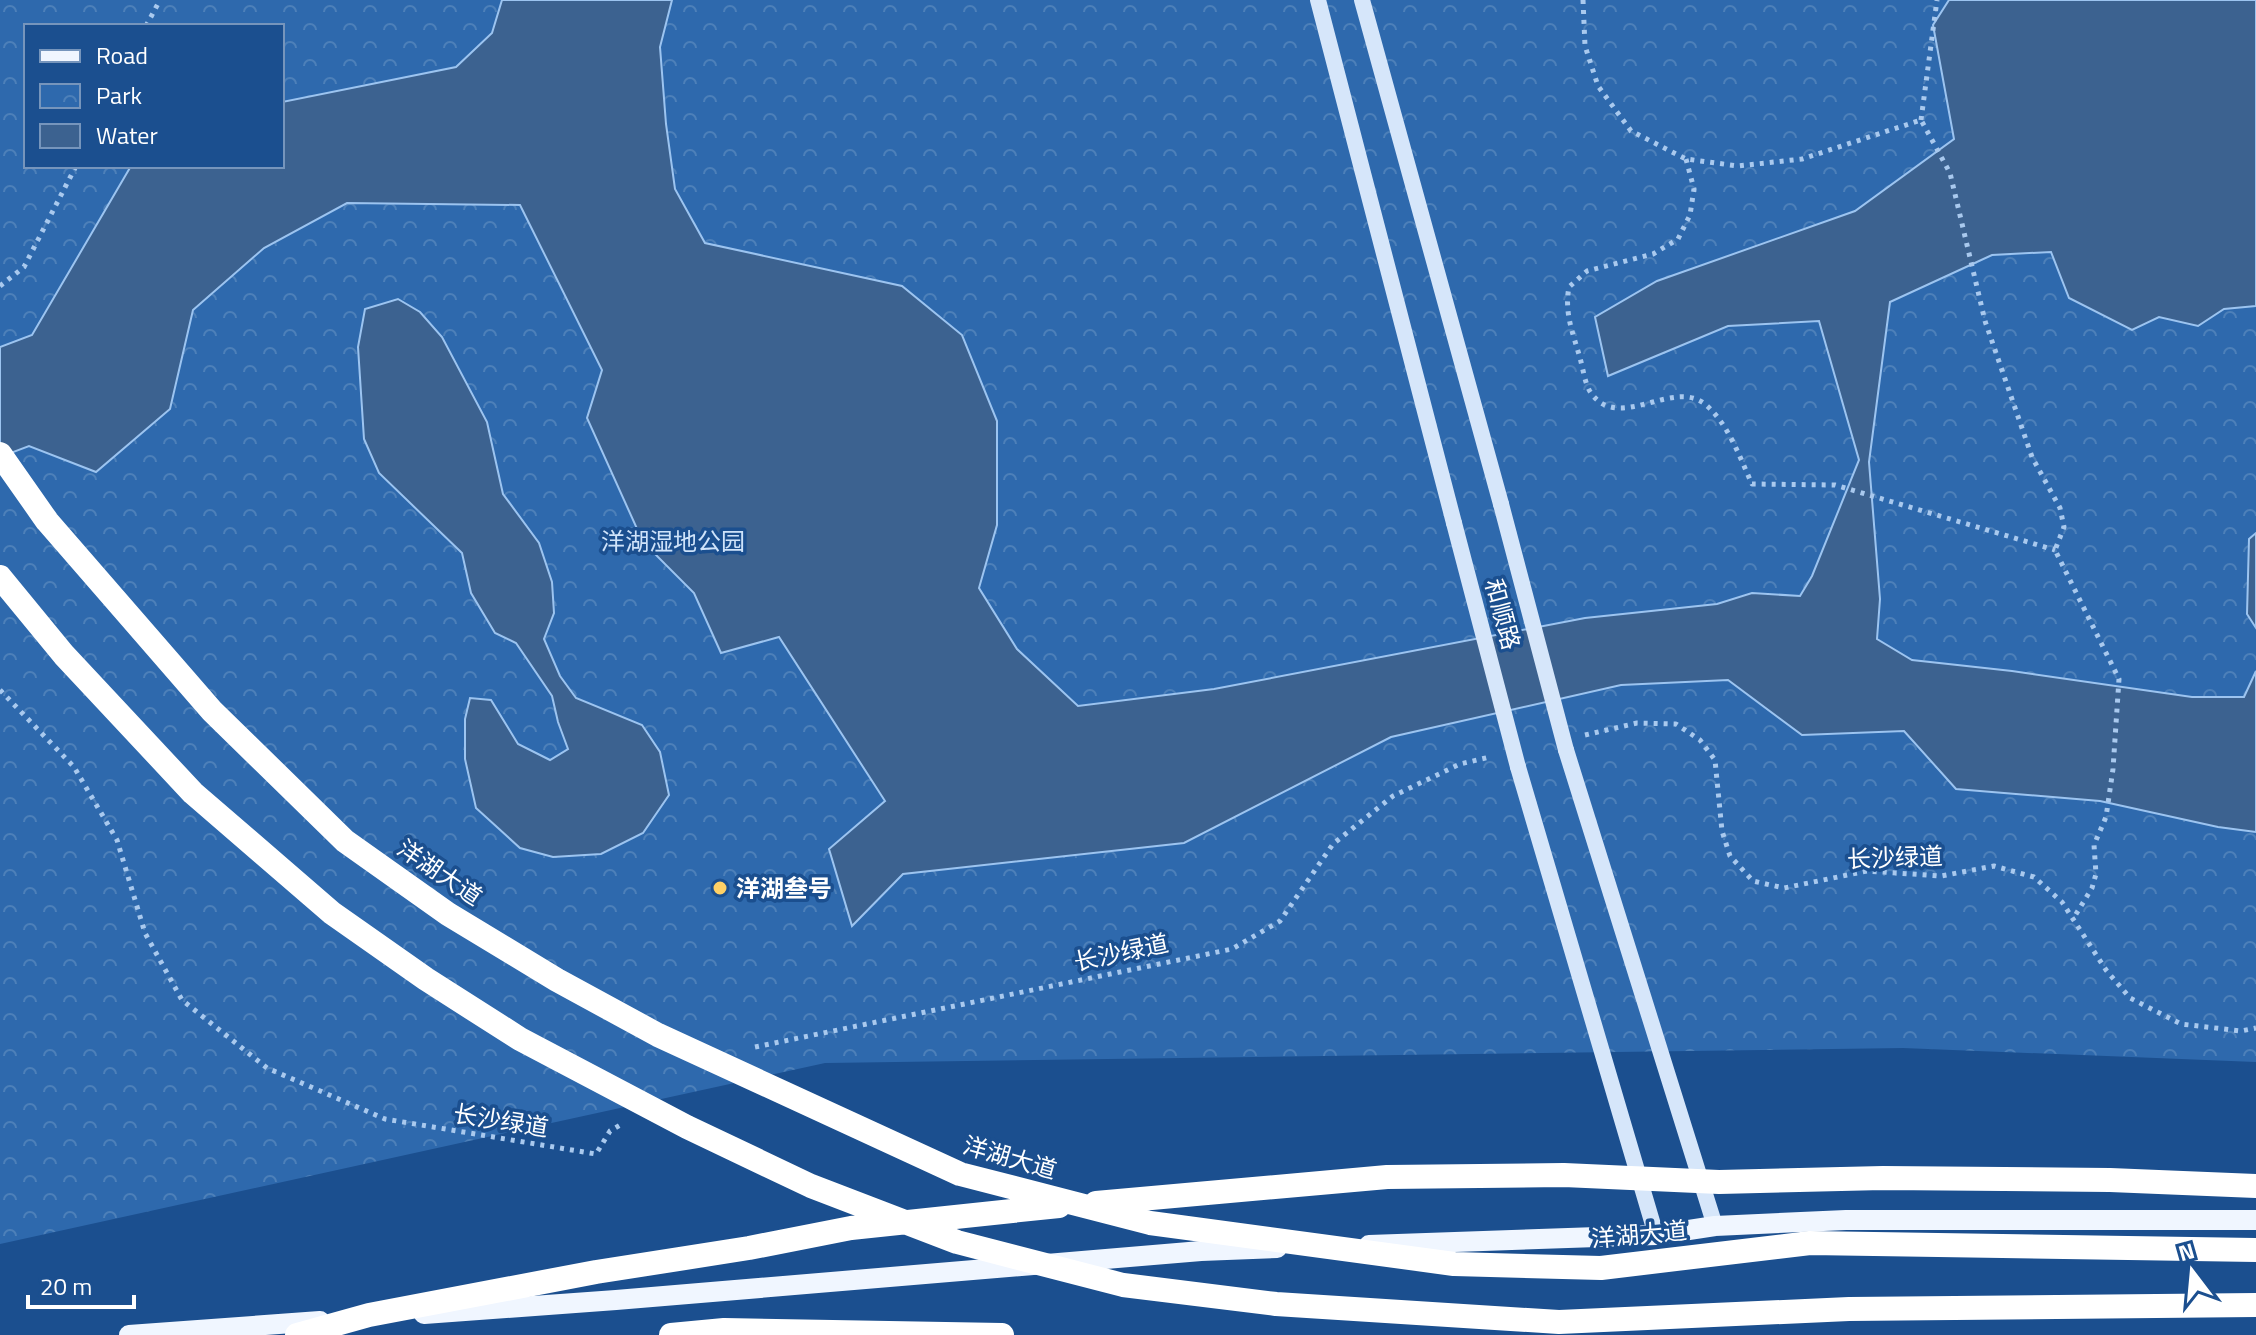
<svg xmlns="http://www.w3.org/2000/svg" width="2256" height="1335" viewBox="0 0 2256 1335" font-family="'Titillium Web','Noto Sans SC',sans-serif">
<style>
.park{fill:url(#park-crowns);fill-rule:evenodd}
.water{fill:#3c6290;stroke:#9cc4f0;stroke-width:2}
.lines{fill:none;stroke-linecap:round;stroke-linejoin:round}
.path{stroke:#a9c9ee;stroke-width:5;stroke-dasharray:4 6;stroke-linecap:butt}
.secondary{stroke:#d6e6fa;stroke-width:16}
.primary{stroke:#f0f6ff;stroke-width:20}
.highway{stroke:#fff;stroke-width:24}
.secondary-bridge{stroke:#d6e6fa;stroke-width:16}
.highway-bridge{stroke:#fff;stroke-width:24}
.poi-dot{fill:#ffd166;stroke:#1b4f8f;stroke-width:3}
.labels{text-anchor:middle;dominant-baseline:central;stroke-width:7;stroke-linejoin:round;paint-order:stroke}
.park-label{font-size:24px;fill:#cfe3fa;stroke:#1b4f8f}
.street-label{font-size:24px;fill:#fff;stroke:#1b4f8f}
.poi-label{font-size:24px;font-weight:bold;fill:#fff;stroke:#1b4f8f;text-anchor:start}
</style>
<defs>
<pattern id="park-crowns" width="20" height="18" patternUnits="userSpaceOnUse" patternTransform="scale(2)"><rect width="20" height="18" fill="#2e69ad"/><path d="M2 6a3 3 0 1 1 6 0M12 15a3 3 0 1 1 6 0" fill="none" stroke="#4d80b9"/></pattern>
</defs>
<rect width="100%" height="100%" fill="#1b4f8f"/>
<path class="park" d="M0 0H2256V1062L1903 1048 825 1063 0 1244ZM26 26H282V166H26Z"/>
<path class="water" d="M502 0H672L660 47 666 124 675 189 705 243 902 286 962 335 997 421V525L979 588 1017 649 1078 706 1214 689 1585 618 1717 604 1752 593 1800 596 1812 576 1859 460 1819 321 1728 326 1608 376 1595 317 1657 281 1855 211 1954 139 1933 25 1949 0H2256V306L2224 309 2198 326 2159 317 2132 330 2069 298 2051 252 1992 255 1890 302 1869 462 1880 599 1877 639 1912 660 2012 671 2192 697H2244L2256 671V832L2218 827 2100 801 1956 789 1904 731 1802 735 1728 680 1621 685 1391 737 1184 843 903 874 852 926 829 849 885 801 779 637 721 653 694 593 643 542 587 418 602 370 520 205 347 203 264 248 193 310 170 409 96 472 29 446 0 457V347L32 335 131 166H282V102L456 67 492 33Z
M398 299 420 312 442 337 487 422 503 494 539 543 552 582 554 613 544 639 560 676 576 698 642 725 660 752 669 795 643 833 601 854 553 857 520 848 476 808 465 759V719L470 698 491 700 518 744 550 760 568 749 558 722 552 696 516 643 495 633 471 593 462 553 379 473 364 439 358 347 365 309Z
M2256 533V628L2247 614 2249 539Z"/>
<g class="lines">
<path class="path" d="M1583 0 1585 46 1598 86 1631 131 1686 159 1738 166 1802 159 1921 120 1950 173 1985 321 2032 457 2060 508 2064 527 2055 550 2119 679 2113 769 2106 817 2094 845 2096 874 2092 888 2073 919
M146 26 160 0
M1921 120 1937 0
M1686 159 1694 189 1690 215 1678 239 1653 254 1587 271 1569 287C1564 313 1573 333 1580 358 1583 368 1585 385 1591 393 1619 433 1674 377 1706 405 1729 425 1740 458 1752 484L1835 485 2055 550
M0 286 24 267 76 166
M0 690 74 767 117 840 145 933 182 1000 267 1068 385 1119 596 1154 610 1131 622 1124
M1585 735 1637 723 1676 724 1700 740 1715 760 1722 831 1730 856 1753 881 1784 888 1867 871 1941 876 1994 866 2034 877 2062 902 2106 970 2130 998 2181 1024 2241 1031 2256 1028
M755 1047 1232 949 1280 921 1333 844 1393 796 1460 764 1490 757"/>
<path class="secondary" d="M1318 0 1454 523
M1362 0 1501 504
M1566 750 1715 1226
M1518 767 1656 1235"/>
<path class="primary" d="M1369 1245 1656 1235 1715 1226 1846 1220H2256
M424 1314 616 1300 1201 1251 1277 1248
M129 1335 320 1321"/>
<path class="highway" d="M671 1335 724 1330 1002 1335"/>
<path class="secondary-bridge" d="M1501 504 1566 750
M1454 523 1518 767"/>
<path class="highway-bridge" d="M0 454 47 521 212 711 345 841 448 914 557 980 658 1035 960 1174 1150 1223 1454 1264 1601 1268 1810 1243 2256 1250
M0 577 64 655 193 793 332 913 426 979 520 1039 687 1127 811 1186 957 1242 1123 1285 1276 1304 1559 1322 1849 1309 2256 1305
M1096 1203 1387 1177 1564 1175 1719 1182 1883 1178 2110 1180 2256 1186
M297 1335 369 1315 596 1272 749 1248 851 1228 1059 1206"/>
</g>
<circle class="poi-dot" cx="720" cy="888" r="8"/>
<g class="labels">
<g class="park-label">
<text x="673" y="541">洋湖湿地公园</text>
</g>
<g class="street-label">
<text transform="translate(1503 614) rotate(75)">和顺路</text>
<text transform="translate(1895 857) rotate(-2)">长沙绿道</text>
<text transform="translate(440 872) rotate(34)">洋湖大道</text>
<text transform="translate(1121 952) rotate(-12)">长沙绿道</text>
<text transform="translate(501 1120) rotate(9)">长沙绿道</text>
<text transform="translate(1010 1157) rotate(16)">洋湖大道</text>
<text transform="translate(1639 1234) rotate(-5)">洋湖大道</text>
</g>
<g class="poi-label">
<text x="736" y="888">洋湖叁号</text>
</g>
</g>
<rect x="24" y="24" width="260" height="144" fill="#1b4f8f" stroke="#7695bc" stroke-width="2"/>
<rect x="40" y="50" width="40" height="12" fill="#f0f6ff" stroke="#7695bc" stroke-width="2"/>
<text x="96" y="64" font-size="24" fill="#ffffff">Road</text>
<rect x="40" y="84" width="40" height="24" fill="url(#park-crowns)" stroke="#7695bc" stroke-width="2"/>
<text x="96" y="104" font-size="24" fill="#ffffff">Park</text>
<rect x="40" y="124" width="40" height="24" fill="#3c6290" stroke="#7695bc" stroke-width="2"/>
<text x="96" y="144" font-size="24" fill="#ffffff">Water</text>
<g transform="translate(2192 1271) rotate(344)" stroke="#1b4f8f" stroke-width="6" paint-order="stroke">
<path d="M0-6L14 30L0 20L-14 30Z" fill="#ffffff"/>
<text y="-12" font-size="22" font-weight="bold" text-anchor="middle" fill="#ffffff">N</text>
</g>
<path d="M28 1295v12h106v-12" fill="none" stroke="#ffffff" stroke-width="4"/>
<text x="40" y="1295" font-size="24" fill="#ffffff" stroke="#1b4f8f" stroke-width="6" paint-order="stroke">20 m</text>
</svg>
